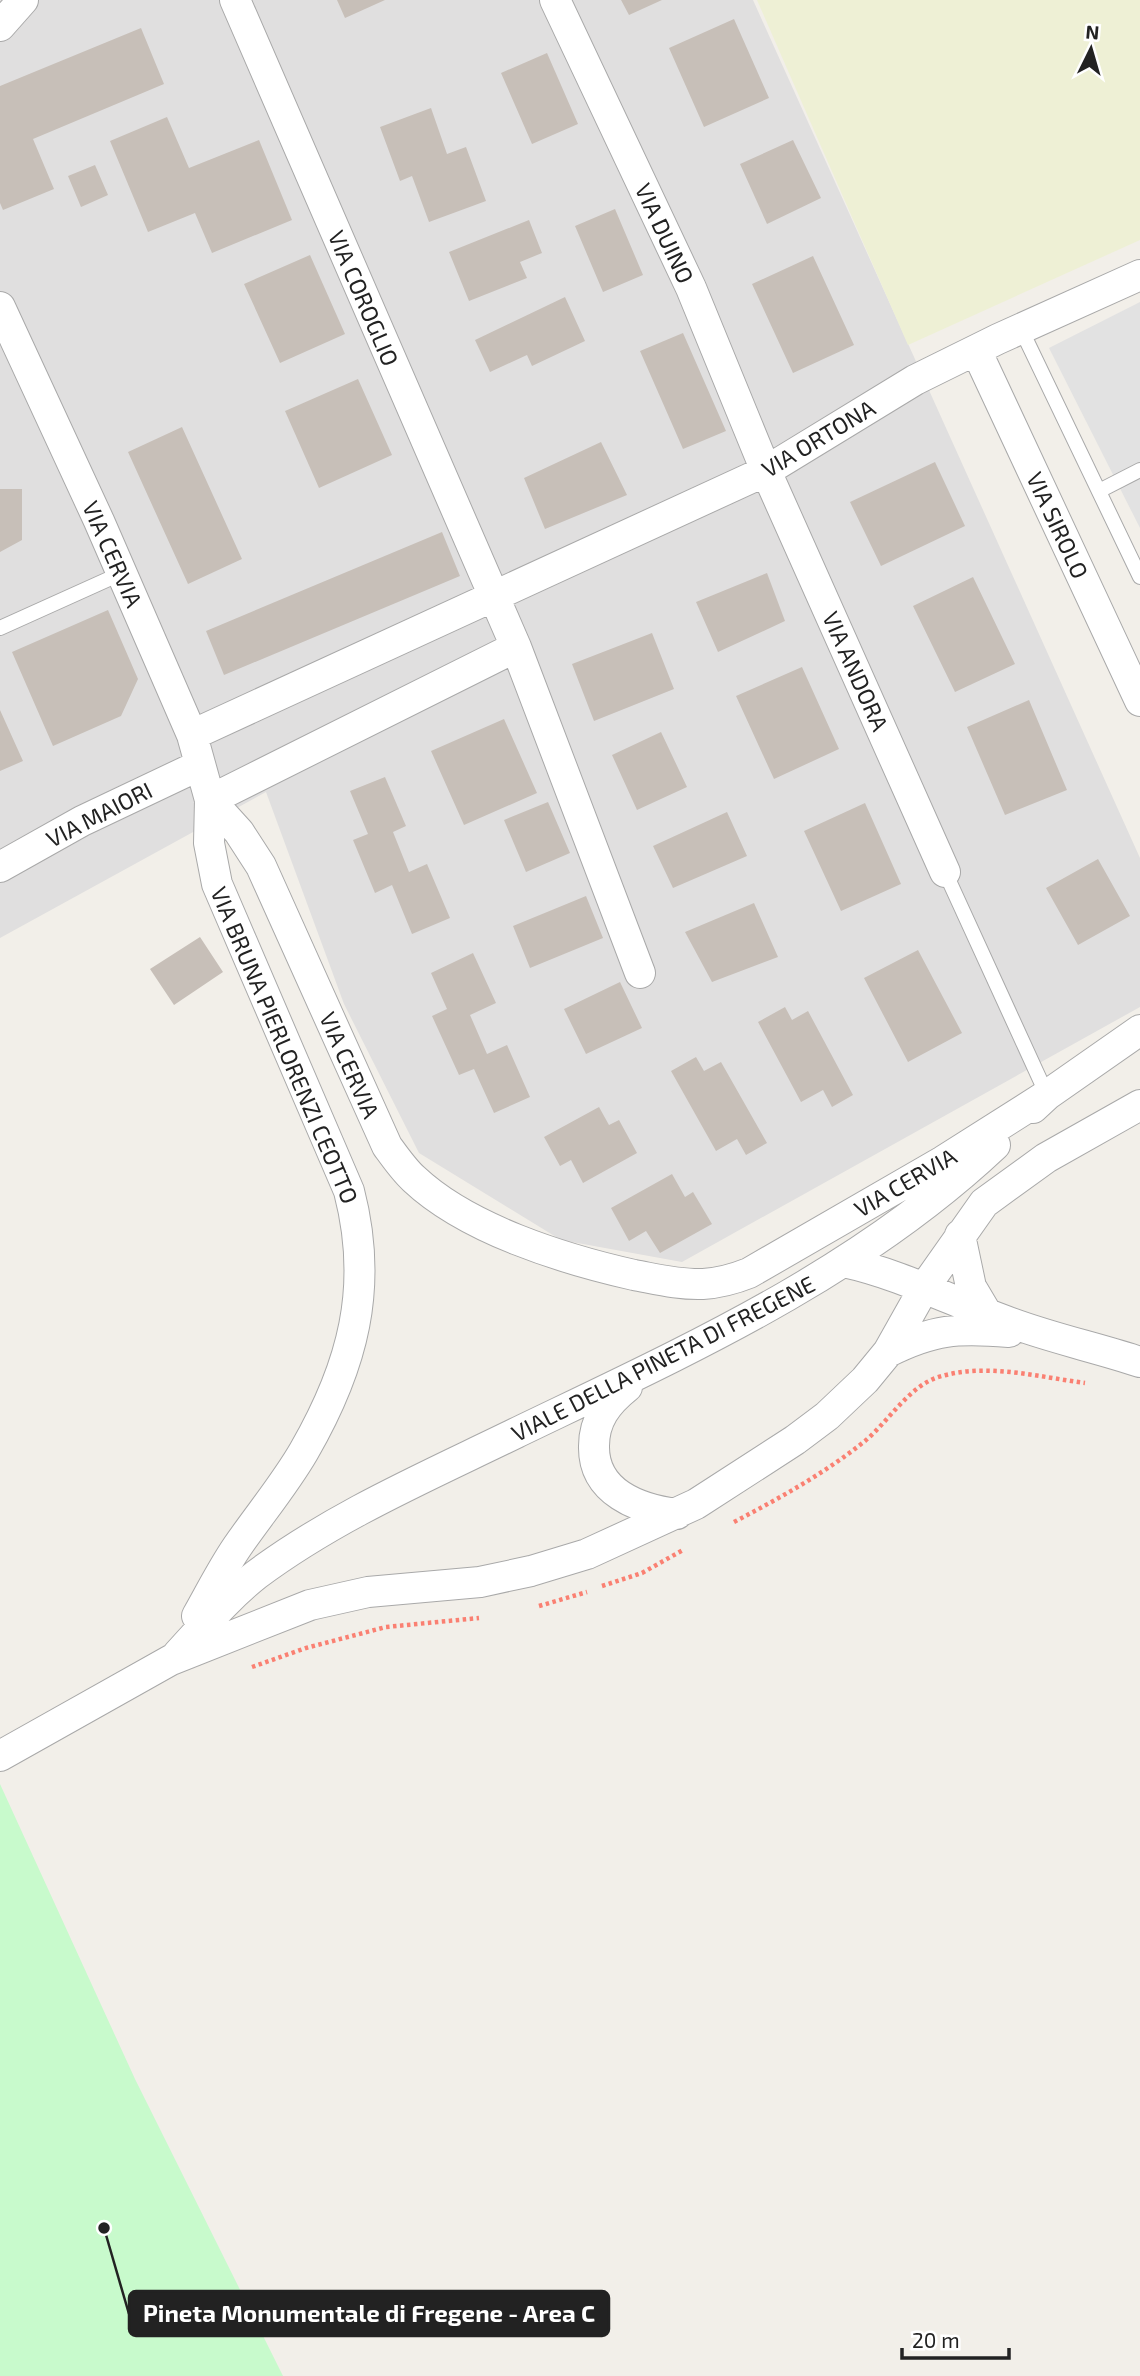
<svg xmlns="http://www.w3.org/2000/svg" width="1140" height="2376" viewBox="0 0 1140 2376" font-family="'Exo 2',sans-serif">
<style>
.residential{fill:#e0dfdf}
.farmland{fill:#eef0d5}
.park{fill:#c8facc}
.parking{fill:#e2e2e2}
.building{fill:#c7bfb8}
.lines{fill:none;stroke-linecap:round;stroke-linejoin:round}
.lane-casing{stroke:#a9a9a9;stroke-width:16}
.street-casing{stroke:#a9a9a9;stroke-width:32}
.path{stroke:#fa8072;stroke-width:4.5;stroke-dasharray:3.5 3.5;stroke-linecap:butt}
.lane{stroke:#fff;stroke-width:14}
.street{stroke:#fff;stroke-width:30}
.labels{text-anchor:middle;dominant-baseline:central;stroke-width:7;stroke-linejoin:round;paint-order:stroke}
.street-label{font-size:23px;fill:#222;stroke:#fff}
.leader{fill:none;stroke:#222;stroke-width:2.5}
.callout-dot{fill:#222;stroke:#fff;stroke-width:2.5}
.callout{fill:#222;stroke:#222;stroke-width:2.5}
.callout-label{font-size:24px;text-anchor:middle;font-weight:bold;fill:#fff}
</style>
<rect width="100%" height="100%" fill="#f2efe9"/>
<path class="residential" d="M0 0H753L1140 858V1007L682 1262 561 1240 419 1153 344 1004 266 792 0 938Z"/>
<path class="farmland" d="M757 0H1140V240L908 345Z"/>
<path class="park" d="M0 1784 135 2079 283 2376H0Z"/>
<path class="parking" d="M1140 302V528L1049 348Z"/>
<path class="building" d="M337 0H385L345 18Z
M621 0H662L629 15Z
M734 19 769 98 704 127 669 48Z
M141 28 164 84 33 139 54 189 3 210 0 203V86Z
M547 53 578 124 532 144 501 73Z
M431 108 447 154 466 147 486 201 429 222 412 176 400 181 380 127Z
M167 117 189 168 259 140 292 220 212 253 195 213 148 232 110 141Z
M793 140 821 198 767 224 740 164Z
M95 165 108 195 81 207 68 176Z
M615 209 643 275 603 292 575 226Z
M529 220 542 253 520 262 527 278 469 301 449 252Z
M310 255 345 334 280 363 244 284Z
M813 256 854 345 793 373 752 284Z
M565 297 585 341 532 366 527 355 490 372 475 340Z
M683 333 726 431 683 449 640 351Z
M358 379 392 455 319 488 285 411Z
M182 427 242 559 188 584 128 452Z
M601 442 627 495 545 529 524 478Z
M935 462 965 526 881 566 850 502Z
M0 489H22V540L0 552Z
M442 532 460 576 224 675 206 631Z
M767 573 785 621 718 652 696 602Z
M973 577 1015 664 955 692 913 606Z
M108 610 138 679 121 716 53 746 12 652Z
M652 633 674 689 594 721 572 664Z
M802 667 839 749 774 779 736 696Z
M1029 700 1067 790 1005 815 967 727Z
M0 710 23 761 0 771Z
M504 719 537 793 464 825 431 751Z
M661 732 687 787 637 810 612 755Z
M385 777 406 826 393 832 409 872 427 864 450 918 412 934 392 885 375 893 353 840 368 834 350 791Z
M548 802 570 853 526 872 504 820Z
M865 803 901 884 841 911 804 831Z
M727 812 747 856 673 888 653 846Z
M1098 859 1130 916 1078 945 1046 888Z
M586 896 603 938 530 968 513 926Z
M754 903 778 957 712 982 685 932Z
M200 937 223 972 174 1005 150 969Z
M918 950 962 1033 908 1062 864 978Z
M473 953 496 1003 470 1015 487 1054 507 1045 530 1097 494 1113 474 1069 459 1075 432 1016 447 1009 431 973Z
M620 982 642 1028 586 1054 564 1009Z
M785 1007 792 1020 808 1011 853 1095 832 1107 823 1090 801 1102 758 1022Z
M696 1057 704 1071 721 1062 767 1143 746 1155 737 1139 716 1151 671 1071Z
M599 1107 609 1125 619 1120 637 1153 583 1183 571 1160 560 1166 544 1137Z
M672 1174 685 1197 693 1192 712 1224 660 1253 646 1231 629 1241 611 1208Z"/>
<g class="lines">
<g class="lane-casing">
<path id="lane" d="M1021 329 1140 577
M1099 491 1140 470
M0 628 122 573
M945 872 1047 1095"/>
</g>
<g class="street-casing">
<path id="street" d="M235 0 516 647 640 973
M555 0 691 288 766 471 945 872
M0 26 23 0
M0 307 99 521 192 735 210 800 239 832 261 866 387 1146C395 1157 404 1170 414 1179 467 1229 563 1259 634 1275 656 1279 679 1285 703 1284 719 1283 734 1279 749 1273L943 1161 1047 1095
M976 350 1140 701
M192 735 766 471 915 380 998 339 1140 275
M210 800 516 647
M0 867 82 821 200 765
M1033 1108 1047 1095 1140 1030
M960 1235 971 1287 987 1314
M844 1262C900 1274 951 1301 1006 1321 1050 1338 1095 1347 1140 1362
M888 1352C934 1329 957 1328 1009 1332
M627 1387C607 1403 594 1420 594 1446 593 1492 638 1509 677 1514
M197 1616C210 1593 222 1569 237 1547 259 1515 285 1484 304 1451 353 1366 374 1287 349 1191L217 884 209 843 210 800
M178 1654C203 1627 227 1598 256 1575 335 1516 428 1476 516 1433 684 1352 857 1275 995 1145
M0 1756 171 1660 310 1605 368 1592 480 1582 531 1571 587 1554 696 1504 795 1440 827 1416 865 1380 888 1352 924 1288 984 1203 1046 1158 1140 1105"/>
</g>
<path class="path" d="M734 1522C780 1498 825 1473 865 1441 890 1420 910 1384 942 1376 988 1363 1039 1377 1085 1383
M602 1586 642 1573 683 1550
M539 1606 587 1592
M252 1667 306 1648 386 1627 479 1618"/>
<use href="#lane" class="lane"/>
<use href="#street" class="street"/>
</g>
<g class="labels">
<g class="street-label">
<text transform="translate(665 233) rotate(65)">VIA DUINO</text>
<text transform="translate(364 298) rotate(67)">VIA COROGLIO</text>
<text transform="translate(818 438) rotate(-31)">VIA ORTONA</text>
<text transform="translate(1058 525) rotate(65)">VIA SIROLO</text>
<text transform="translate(113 554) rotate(66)">VIA CERVIA</text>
<text transform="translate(856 671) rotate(66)">VIA ANDORA</text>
<text transform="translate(99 814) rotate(-27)">VIA MAIORI</text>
<text transform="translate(285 1045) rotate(67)">VIA BRUNA PIERLORENZI CEOTTO</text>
<text transform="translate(350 1065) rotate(66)">VIA CERVIA</text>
<text transform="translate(905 1182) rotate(-30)">VIA CERVIA</text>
<text transform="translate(663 1358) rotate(-27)">VIALE DELLA PINETA DI FREGENE</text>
</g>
</g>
<path class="leader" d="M104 2228L129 2314"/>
<circle class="callout-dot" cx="104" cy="2228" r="7"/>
<rect class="callout" x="129" y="2291" width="480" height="45" rx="7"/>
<g class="callout-label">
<text x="369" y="2322">Pineta Monumentale di Fregene - Area C</text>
</g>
<g transform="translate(1091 49) rotate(5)" stroke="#ffffff" stroke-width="5" paint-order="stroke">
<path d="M0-5L12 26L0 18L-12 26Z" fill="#222222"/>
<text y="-10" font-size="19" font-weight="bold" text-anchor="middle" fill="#222222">N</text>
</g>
<path d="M902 2348v10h107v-10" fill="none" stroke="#222222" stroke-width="3.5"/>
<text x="912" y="2348" font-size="21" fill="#222222" stroke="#ffffff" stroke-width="5" paint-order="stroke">20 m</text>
</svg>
